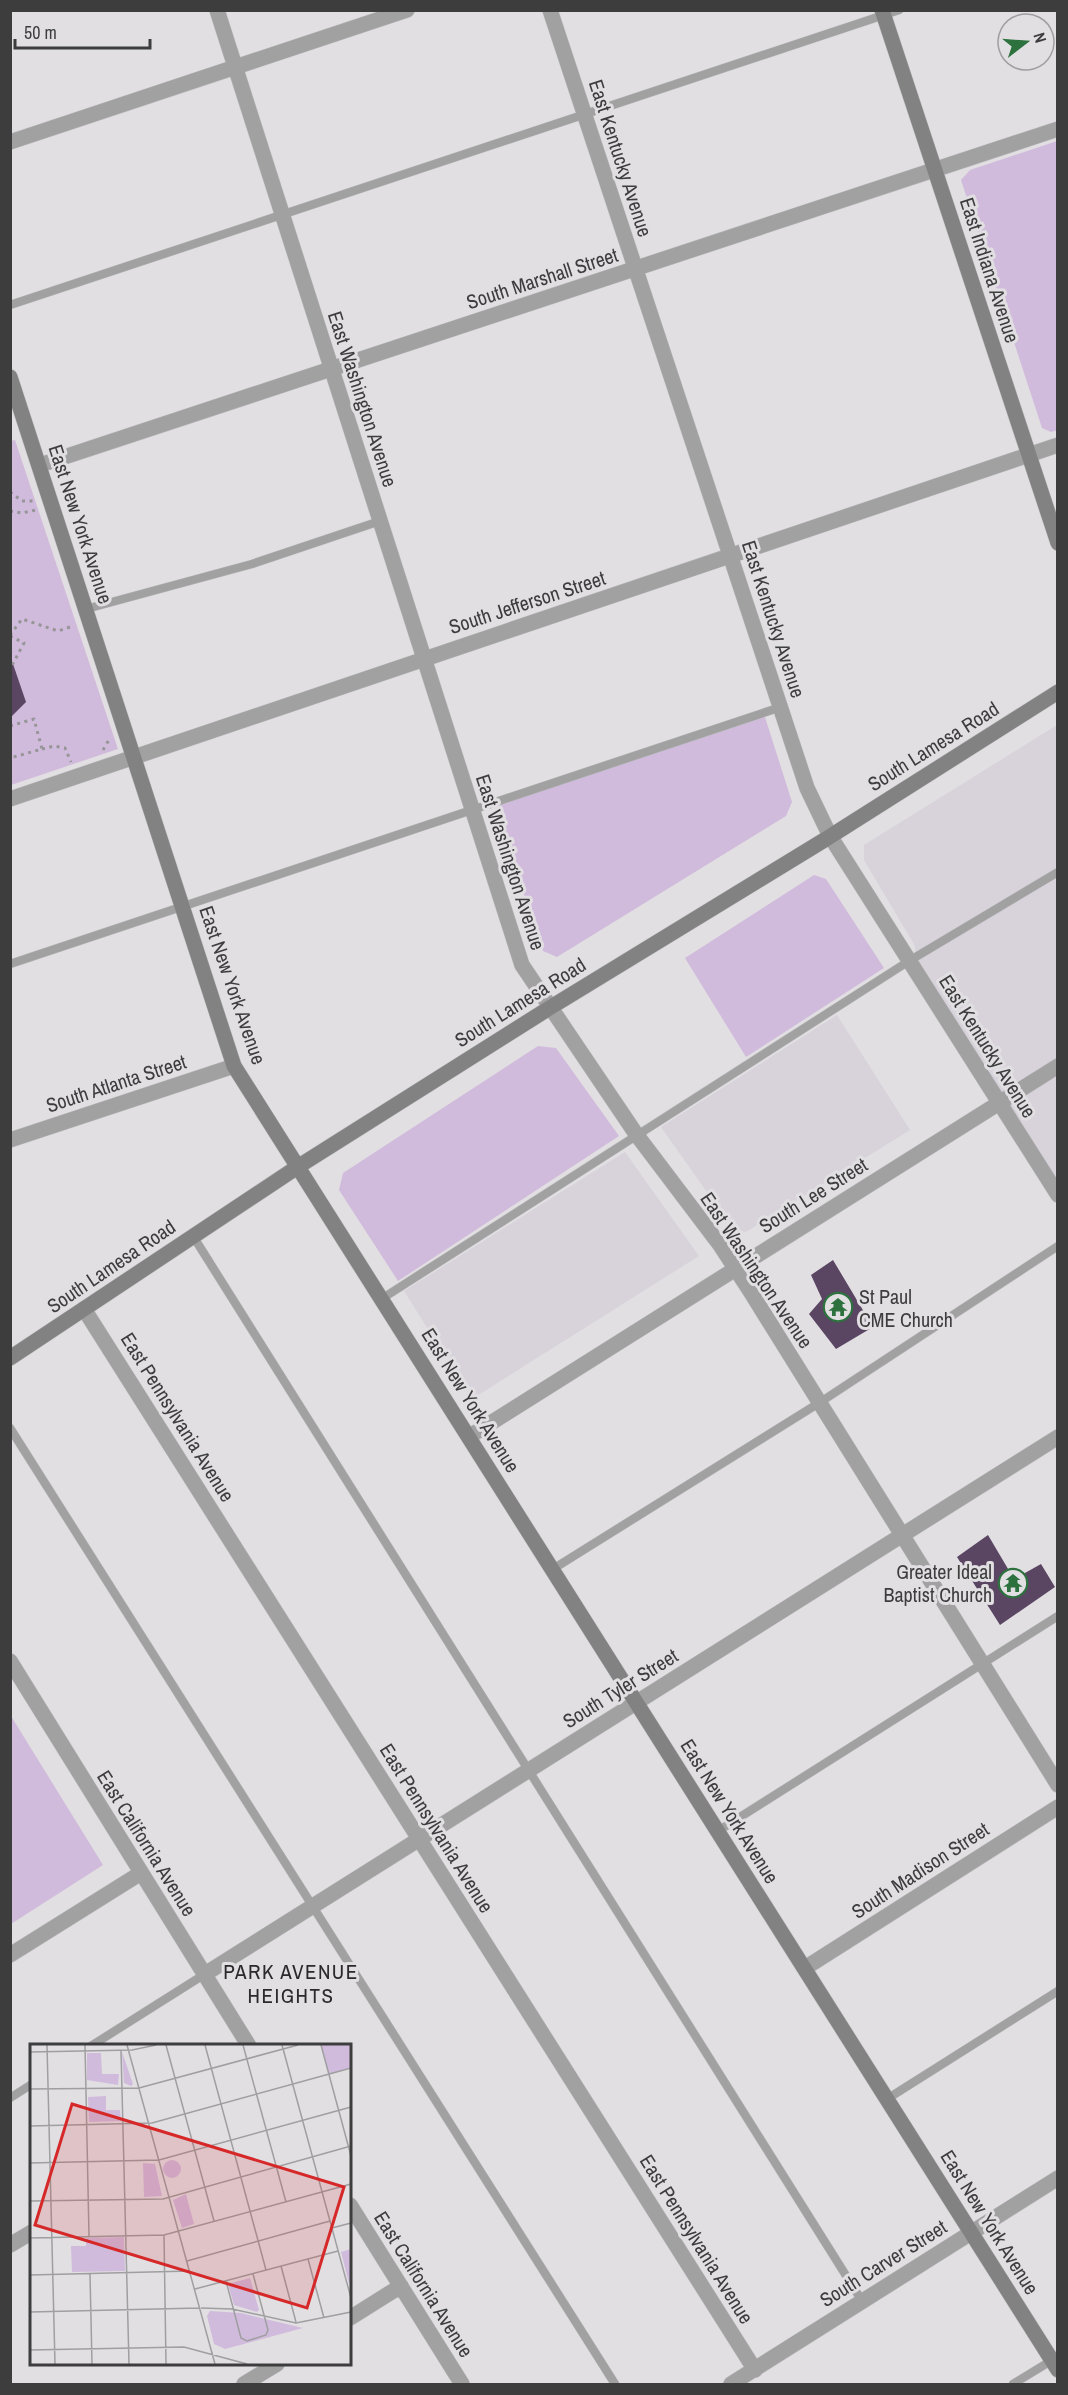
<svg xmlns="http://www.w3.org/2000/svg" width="1068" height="2395" viewBox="0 0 1068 2395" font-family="'Archivo Narrow',sans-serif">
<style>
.built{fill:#d8d2db}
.green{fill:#d1bbdc}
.building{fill:#5a4563}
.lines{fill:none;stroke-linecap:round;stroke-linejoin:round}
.lane-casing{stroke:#bdbbbe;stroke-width:9}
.street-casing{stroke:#bdbbbe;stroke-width:16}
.secondary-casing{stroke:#bdbbbe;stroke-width:16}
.path{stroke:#969597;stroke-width:3;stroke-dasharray:3 4.5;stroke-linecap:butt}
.lane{stroke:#a0a1a0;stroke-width:8}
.street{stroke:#a0a1a0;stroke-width:15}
.secondary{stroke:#818281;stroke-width:15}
.labels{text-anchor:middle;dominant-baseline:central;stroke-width:6;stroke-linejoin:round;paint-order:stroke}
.street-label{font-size:20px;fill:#3d3d3e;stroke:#e1dfe2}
.poi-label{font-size:20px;fill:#3d3d3e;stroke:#e1dfe2;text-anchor:start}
.neighbourhood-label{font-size:21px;letter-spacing:1.5px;fill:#2b292b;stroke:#e1dfe2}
.inset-road{fill:none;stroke:#9f9ea0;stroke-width:1.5}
.view{fill:#d62828;fill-opacity:0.15;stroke:#d62828;stroke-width:3}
.inset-edge{fill:none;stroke:#3d3d3e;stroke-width:3}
</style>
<rect width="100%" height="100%" fill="#e1dfe2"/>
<path class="built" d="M1057 725V1194L916 969 915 946 864 860V845Z
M837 1015 910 1130 746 1232 733 1229 661 1127Z
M625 1152 699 1256 472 1399 404 1291Z"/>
<path class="green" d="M1057 141 1058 430 1051 432 1042 428 961 180 970 170Z
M15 440 118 749 11 785 10 441Z
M765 717 792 802 786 816 557 957 543 951 494 806Z
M814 875 826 879 884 968 746 1057 685 958Z
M538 1046 556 1048 619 1136 398 1281 339 1190 343 1173Z
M11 1716 103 1865 11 1924H10Z"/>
<path class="building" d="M10 664H13L26 702 10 718Z
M833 1260 873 1327 836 1349 809 1314 822 1299 811 1275Z
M988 1535 1014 1579 1041 1564 1055 1587 1000 1625 957 1557Z"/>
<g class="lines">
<g class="lane-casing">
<path id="lane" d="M10 305 899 10
M86 609 252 564 380 521
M10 964 781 707
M193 1236 862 2301
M383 1298 909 961 1058 872
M10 1428 615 2384
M553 1569 819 1403 1058 1246
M718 1831 1058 1616
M91 2046 205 1974
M10 2098 32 2084
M887 2099 1058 1991
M1013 2384 1054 2359"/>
</g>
<g class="street-casing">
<path id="street" d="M217 10 522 965 636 1134 720 1245 750 1291 1058 1785
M550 10 807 788 830 836 1058 1195
M10 142 407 10
M40 465 1058 129
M10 799 1058 445
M10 1140 234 1066
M84 1309 755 2370
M470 1436 1058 1066
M10 1661 249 2046
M10 1955 141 1873
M805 1968 1058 1807
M205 1974 1058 1437
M350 2205 462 2384
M10 2245 32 2232
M350 2318 401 2286
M244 2384 277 2364
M731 2384 1058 2178"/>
</g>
<g class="secondary-casing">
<path id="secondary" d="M882 10 1058 543
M10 377 234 1066 1058 2370
M10 1358 299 1166 551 1007 826 839 1058 692"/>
</g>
<path class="path" d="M10 492 22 501H33
M10 511 22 513 36 510
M10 635 22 619 58 631 73 626
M10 636 24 643 10 669
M10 726 34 719 42 749 10 758
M42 749 54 746 65 748 71 762
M103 750 110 738"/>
<use href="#lane" class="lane"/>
<use href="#street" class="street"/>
<use href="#secondary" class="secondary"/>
</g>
<defs>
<g id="temple-ring" transform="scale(1.5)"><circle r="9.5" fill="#e1dfe2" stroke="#2d723e" stroke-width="1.5"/><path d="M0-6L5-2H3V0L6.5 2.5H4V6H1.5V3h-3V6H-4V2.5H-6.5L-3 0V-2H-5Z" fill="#2d723e"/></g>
</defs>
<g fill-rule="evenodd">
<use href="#temple-ring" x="838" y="1307"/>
<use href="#temple-ring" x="1013" y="1583"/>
</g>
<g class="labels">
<g class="street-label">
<text transform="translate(621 158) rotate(72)">East Kentucky Avenue</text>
<text transform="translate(990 270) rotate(72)">East Indiana Avenue</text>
<text transform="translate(542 278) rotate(-18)">South Marshall Street</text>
<text transform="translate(363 399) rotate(72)">East Washington Avenue</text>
<text transform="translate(81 524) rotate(72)">East New York Avenue</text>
<text transform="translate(527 602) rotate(-18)">South Jefferson Street</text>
<text transform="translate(774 619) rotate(72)">East Kentucky Avenue</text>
<text transform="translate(933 746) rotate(-32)">South Lamesa Road</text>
<text transform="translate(511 862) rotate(72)">East Washington Avenue</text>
<text transform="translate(233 985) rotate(71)">East New York Avenue</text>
<text transform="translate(520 1002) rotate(-32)">South Lamesa Road</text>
<text transform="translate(988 1046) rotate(58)">East Kentucky Avenue</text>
<text transform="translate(116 1083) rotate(-18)">South Atlanta Street</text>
<text transform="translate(813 1195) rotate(-32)">South Lee Street</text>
<text transform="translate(111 1266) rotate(-34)">South Lamesa Road</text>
<text transform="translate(757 1270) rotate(56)">East Washington Avenue</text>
<text transform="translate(471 1400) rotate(58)">East New York Avenue</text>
<text transform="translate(178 1417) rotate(58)">East Pennsylvania Avenue</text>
<text transform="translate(620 1688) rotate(-32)">South Tyler Street</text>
<text transform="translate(730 1811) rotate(58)">East New York Avenue</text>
<text transform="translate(437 1828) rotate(58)">East Pennsylvania Avenue</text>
<text transform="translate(147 1843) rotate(58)">East California Avenue</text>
<text transform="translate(920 1870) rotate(-33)">South Madison Street</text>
<text transform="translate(990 2222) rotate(58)">East New York Avenue</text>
<text transform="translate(697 2239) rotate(58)">East Pennsylvania Avenue</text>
<text transform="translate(883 2263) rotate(-32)">South Carver Street</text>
<text transform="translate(424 2284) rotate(58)">East California Avenue</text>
</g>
<g class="poi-label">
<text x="859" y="1296">St Paul<tspan x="859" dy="23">CME Church</tspan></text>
<text x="992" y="1571" text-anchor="end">Greater Ideal<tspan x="992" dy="23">Baptist Church</tspan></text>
</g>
<g class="neighbourhood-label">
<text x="291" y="1971">PARK AVENUE<tspan x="291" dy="24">HEIGHTS</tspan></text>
</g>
</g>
<g transform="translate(30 2044)">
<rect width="321" height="321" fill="#e1dfe2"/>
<path d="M291 1H321V24L299 30ZM92 8 103 40 101 42 94 39ZM71 9 72 30H89L88 41 57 36V9ZM76 52V66H90L91 77 59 78 58 53ZM133 125a9 9 0 1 1 18 0a9 9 0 1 1-18 0ZM113 119 125 120 132 152 114 153ZM156 150 164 180 152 184 143 156ZM94 193 95 227 42 228 41 202H56V194ZM321 205V238L319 239 311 208ZM220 234 229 266 227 268 204 261 198 240ZM180 267 211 269 273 284 195 305 184 300 177 272Z" fill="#d1bbdc"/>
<path class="inset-road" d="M17 1 25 320M55 1 59 192M97 1 185 320M136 1 184 177M175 1 236 226M213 1 256 158M252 1 321 254M291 1 321 112M91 7 99 320M0 8 102 6 126 1M0 45 109 44 268 1M0 82 122 79 321 24M0 119 129 116 321 63M0 157 133 155 321 102M302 184 321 179M134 191 136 320M0 194 134 191 321 140M278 215 294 274M157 217 300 177M251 222 266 278M60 230 62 320M0 231 160 227M196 237 211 294 217 297 236 291 238 286 223 230M165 245 308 207M171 264 202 265 266 279 321 268M0 268 169 264M0 306 154 303 217 320"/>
<path class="view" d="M42 60 314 143 277 264 5 181Z"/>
<rect width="321" height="321" class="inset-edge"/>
</g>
<rect width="1068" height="2395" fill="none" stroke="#3d3d3e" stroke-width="24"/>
<g transform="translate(1026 42) rotate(73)"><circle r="28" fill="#e1dfe2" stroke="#9f9ea0" stroke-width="1.5"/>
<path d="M0-4.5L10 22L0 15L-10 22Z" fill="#2d723e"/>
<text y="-9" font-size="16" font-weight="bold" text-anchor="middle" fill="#3d3d3e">N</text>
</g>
<path d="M15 39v9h135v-9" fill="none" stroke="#3d3d3e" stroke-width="3"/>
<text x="24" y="39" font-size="18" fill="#3d3d3e" stroke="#e1dfe2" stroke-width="4.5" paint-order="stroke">50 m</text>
</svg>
